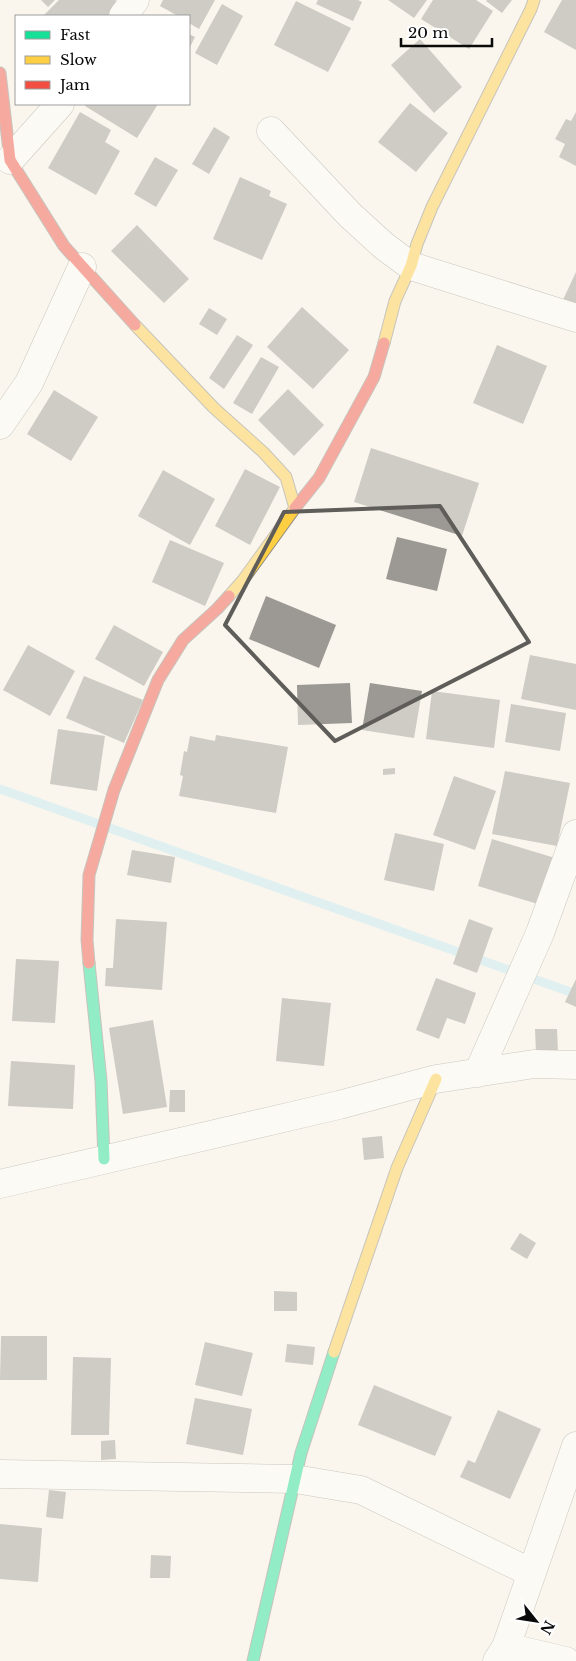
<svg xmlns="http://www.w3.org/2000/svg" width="576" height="1661" font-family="'Libre Baskerville',serif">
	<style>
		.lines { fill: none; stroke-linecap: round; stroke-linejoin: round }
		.stream { stroke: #c1e8f7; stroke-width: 9 }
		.building { fill: #9c9894 }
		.street-casing { stroke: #92908c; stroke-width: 29 }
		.fast-casing { stroke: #898783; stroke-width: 13 }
		.slow-casing { stroke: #898783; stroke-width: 13 }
		.jam-casing { stroke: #898783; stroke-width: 13 }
		.street { stroke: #fefefc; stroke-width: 28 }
		.fast { stroke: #16e098; stroke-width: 11 }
		.slow { stroke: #ffcf43; stroke-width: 11 }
		.jam { stroke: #f24e42; stroke-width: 11 }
		.marked { fill: none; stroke: #5e5d59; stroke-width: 4; stroke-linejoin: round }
	</style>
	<rect width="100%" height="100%" fill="#faf6ed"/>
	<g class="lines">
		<!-- stream -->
		<path class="stream" d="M0 789 576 994"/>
	</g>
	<!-- building -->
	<path class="building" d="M41 0H55L48 7Z
		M59 0H115L124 9 117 16H43Z
		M163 0H215L199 29 189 23V16H178L160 6Z
		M318 0H358L362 2 353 21 316 4Z
		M388 0H427L414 18Z
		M433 0H476L493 11 469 49 421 19Z
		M487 0H512L502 13 486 1Z
		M562 0H576V50L544 32Z
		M296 1 351 28 328 72 274 45Z
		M222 4 243 16 217 65 195 53Z
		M189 34 195 37 189 49Z
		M420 39 462 87 434 113 391 65Z
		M410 103 448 133 416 172 378 142Z
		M86 104H158L137 138 85 106Z
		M80 112 111 130 105 142 120 151 96 195 48 168Z
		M576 112V166L559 157 565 144 555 139 566 119 571 121Z
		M214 127 230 137 209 174 192 164Z
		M155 157 178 170 156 207 134 194Z
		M240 177 271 191 269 196 287 204 262 260 213 239Z
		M137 225 189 279 164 303 111 251Z
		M576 272V308L562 302Z
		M302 307 349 350 313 389 267 347Z
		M209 308 227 319 217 335 199 324Z
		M237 335 253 345 224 389 209 378Z
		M497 345 547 366 523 424 473 403Z
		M261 357 279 367 252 414 233 403Z
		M288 389 324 425 294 456 258 420Z
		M54 390 98 417 71 461 27 434Z
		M371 448 479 483 462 536 354 502Z
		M245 469 280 487 250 545 215 526Z
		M163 470 215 499 190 545 138 516Z
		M397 537 447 549 437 591 386 579Z
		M170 540 224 563 205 606 152 582Z
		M266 596 336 625 319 668 249 639Z
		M114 625 163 652 144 686 95 659Z
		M28 645 75 671 50 716 3 690Z
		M530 655 576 664V710L521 699Z
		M84 676 143 700 124 743 66 718Z
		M350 683 352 723 298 725 297 685Z
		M370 683 422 691 414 738 362 730Z
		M432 691 500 700 494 748 426 739Z
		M511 704 566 713 560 751 505 742Z
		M58 729 105 736 97 791 50 784Z
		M216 735 288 747 276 813 179 796 183 776 180 775 184 751 187 752 190 736 215 741Z
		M395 768V774L383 775V769Z
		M505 771 570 783 557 846 492 834Z
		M454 776 496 791 475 850 433 835Z
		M395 833 444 844 434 891 384 880Z
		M492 839 555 858 541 905 478 886Z
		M132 850 175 857 171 883 127 875Z
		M116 919 167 922 162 990 105 986 106 968H113Z
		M469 919 493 928 477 973 453 964Z
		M16 959 59 961 55 1023 12 1021Z
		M436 978 476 993 465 1024 447 1018 439 1039 416 1030Z
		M576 979V1007L565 1002Z
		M282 998 331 1003 324 1066 276 1061Z
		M153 1020 167 1107 123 1114 109 1028Z
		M535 1029H557L558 1052 536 1053Z
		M11 1061 75 1065 73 1109 8 1106Z
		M170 1090H185V1112H169Z
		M382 1136 384 1158 364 1160 362 1138Z
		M520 1233 536 1243 527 1259 510 1249Z
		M274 1291 297 1292V1311H274Z
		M1 1336H47V1380H0Z
		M205 1342 253 1353 242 1396 195 1385Z
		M287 1344 315 1347 313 1365 285 1362Z
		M73 1357 111 1358 109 1435H71Z
		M374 1385 452 1417 435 1456 358 1425Z
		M195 1398 252 1409 243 1455 186 1444Z
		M498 1410 541 1429 510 1499 460 1477 468 1460 475 1463Z
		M115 1440 116 1459 101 1460V1441Z
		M49 1490 66 1492 63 1519 46 1517Z
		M0 1524 42 1528 38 1582 0 1579Z
		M151 1555 171 1556 170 1578H150Z"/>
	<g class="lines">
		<!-- street casing -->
		<g class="street-casing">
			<path id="street" d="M123 16 135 0
				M271 131 350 215 384 246 411 266 576 318
				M10 160 60 104
				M0 425 29 383 82 267
				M478 1073 540 933 576 834
				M0 1184 339 1105 436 1079 534 1064 576 1065
				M0 1474 295 1479 361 1490 532 1573
				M506 1647 566 1661
				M497 1661 506 1647 576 1446"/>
		</g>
		<!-- fast casing -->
		<g class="fast-casing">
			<path id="fast" d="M89 963 101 1081 104 1159
				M253 1661 301 1453 334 1352"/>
		</g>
		<!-- slow casing -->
		<g class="slow-casing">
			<path id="slow" d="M135 325 214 408 263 452 286 477 295 508 243 580 229 596
				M384 343 395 301 411 266 417 244 432 207 531 9 534 0
				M334 1352 397 1168 436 1079"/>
		</g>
		<!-- jam casing -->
		<g class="jam-casing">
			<path id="jam" d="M0 73 10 160 64 246 135 325
				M295 508 319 478 374 377 384 343
				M89 963 87 940 89 875 114 790 158 680 183 640 217 609 229 596"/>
		</g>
		<!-- street -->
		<use href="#street" class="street"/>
		<!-- fast -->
		<use href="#fast" class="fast"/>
		<!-- slow -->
		<use href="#slow" class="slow"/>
		<!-- jam -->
		<use href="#jam" class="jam"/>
	</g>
	<!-- marked area -->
	<path d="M0 0H576V1661H0ZM440 506 529 642 335 741 225 625 284 512Z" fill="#faf6ed" fill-opacity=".55" fill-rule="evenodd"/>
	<path class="marked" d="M440 506 529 642 335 741 225 625 284 512Z"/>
	<!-- legend -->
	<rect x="15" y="15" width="175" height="90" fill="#ffffff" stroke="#9d9d9d"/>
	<rect x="25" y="31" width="25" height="8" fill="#16e098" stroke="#9d9d9d"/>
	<text x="60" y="40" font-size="15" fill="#0a0a0a">Fast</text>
	<rect x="25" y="56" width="25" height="8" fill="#ffcf43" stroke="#9d9d9d"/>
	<text x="60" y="65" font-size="15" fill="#0a0a0a">Slow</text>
	<rect x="25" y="81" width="25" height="8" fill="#f24e42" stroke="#9d9d9d"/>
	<text x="60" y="90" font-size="15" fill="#0a0a0a">Jam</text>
	<!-- north arrow -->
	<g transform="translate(536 1621) rotate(120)" stroke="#ffffff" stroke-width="4" paint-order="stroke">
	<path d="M0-4L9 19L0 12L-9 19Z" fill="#0a0a0a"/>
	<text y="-8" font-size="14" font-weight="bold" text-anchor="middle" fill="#0a0a0a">N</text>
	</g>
	<!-- scale -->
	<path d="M401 38v8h91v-8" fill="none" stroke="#0a0a0a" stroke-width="2.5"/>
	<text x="408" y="38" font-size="15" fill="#0a0a0a" stroke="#ffffff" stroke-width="4" paint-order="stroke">20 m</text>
</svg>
